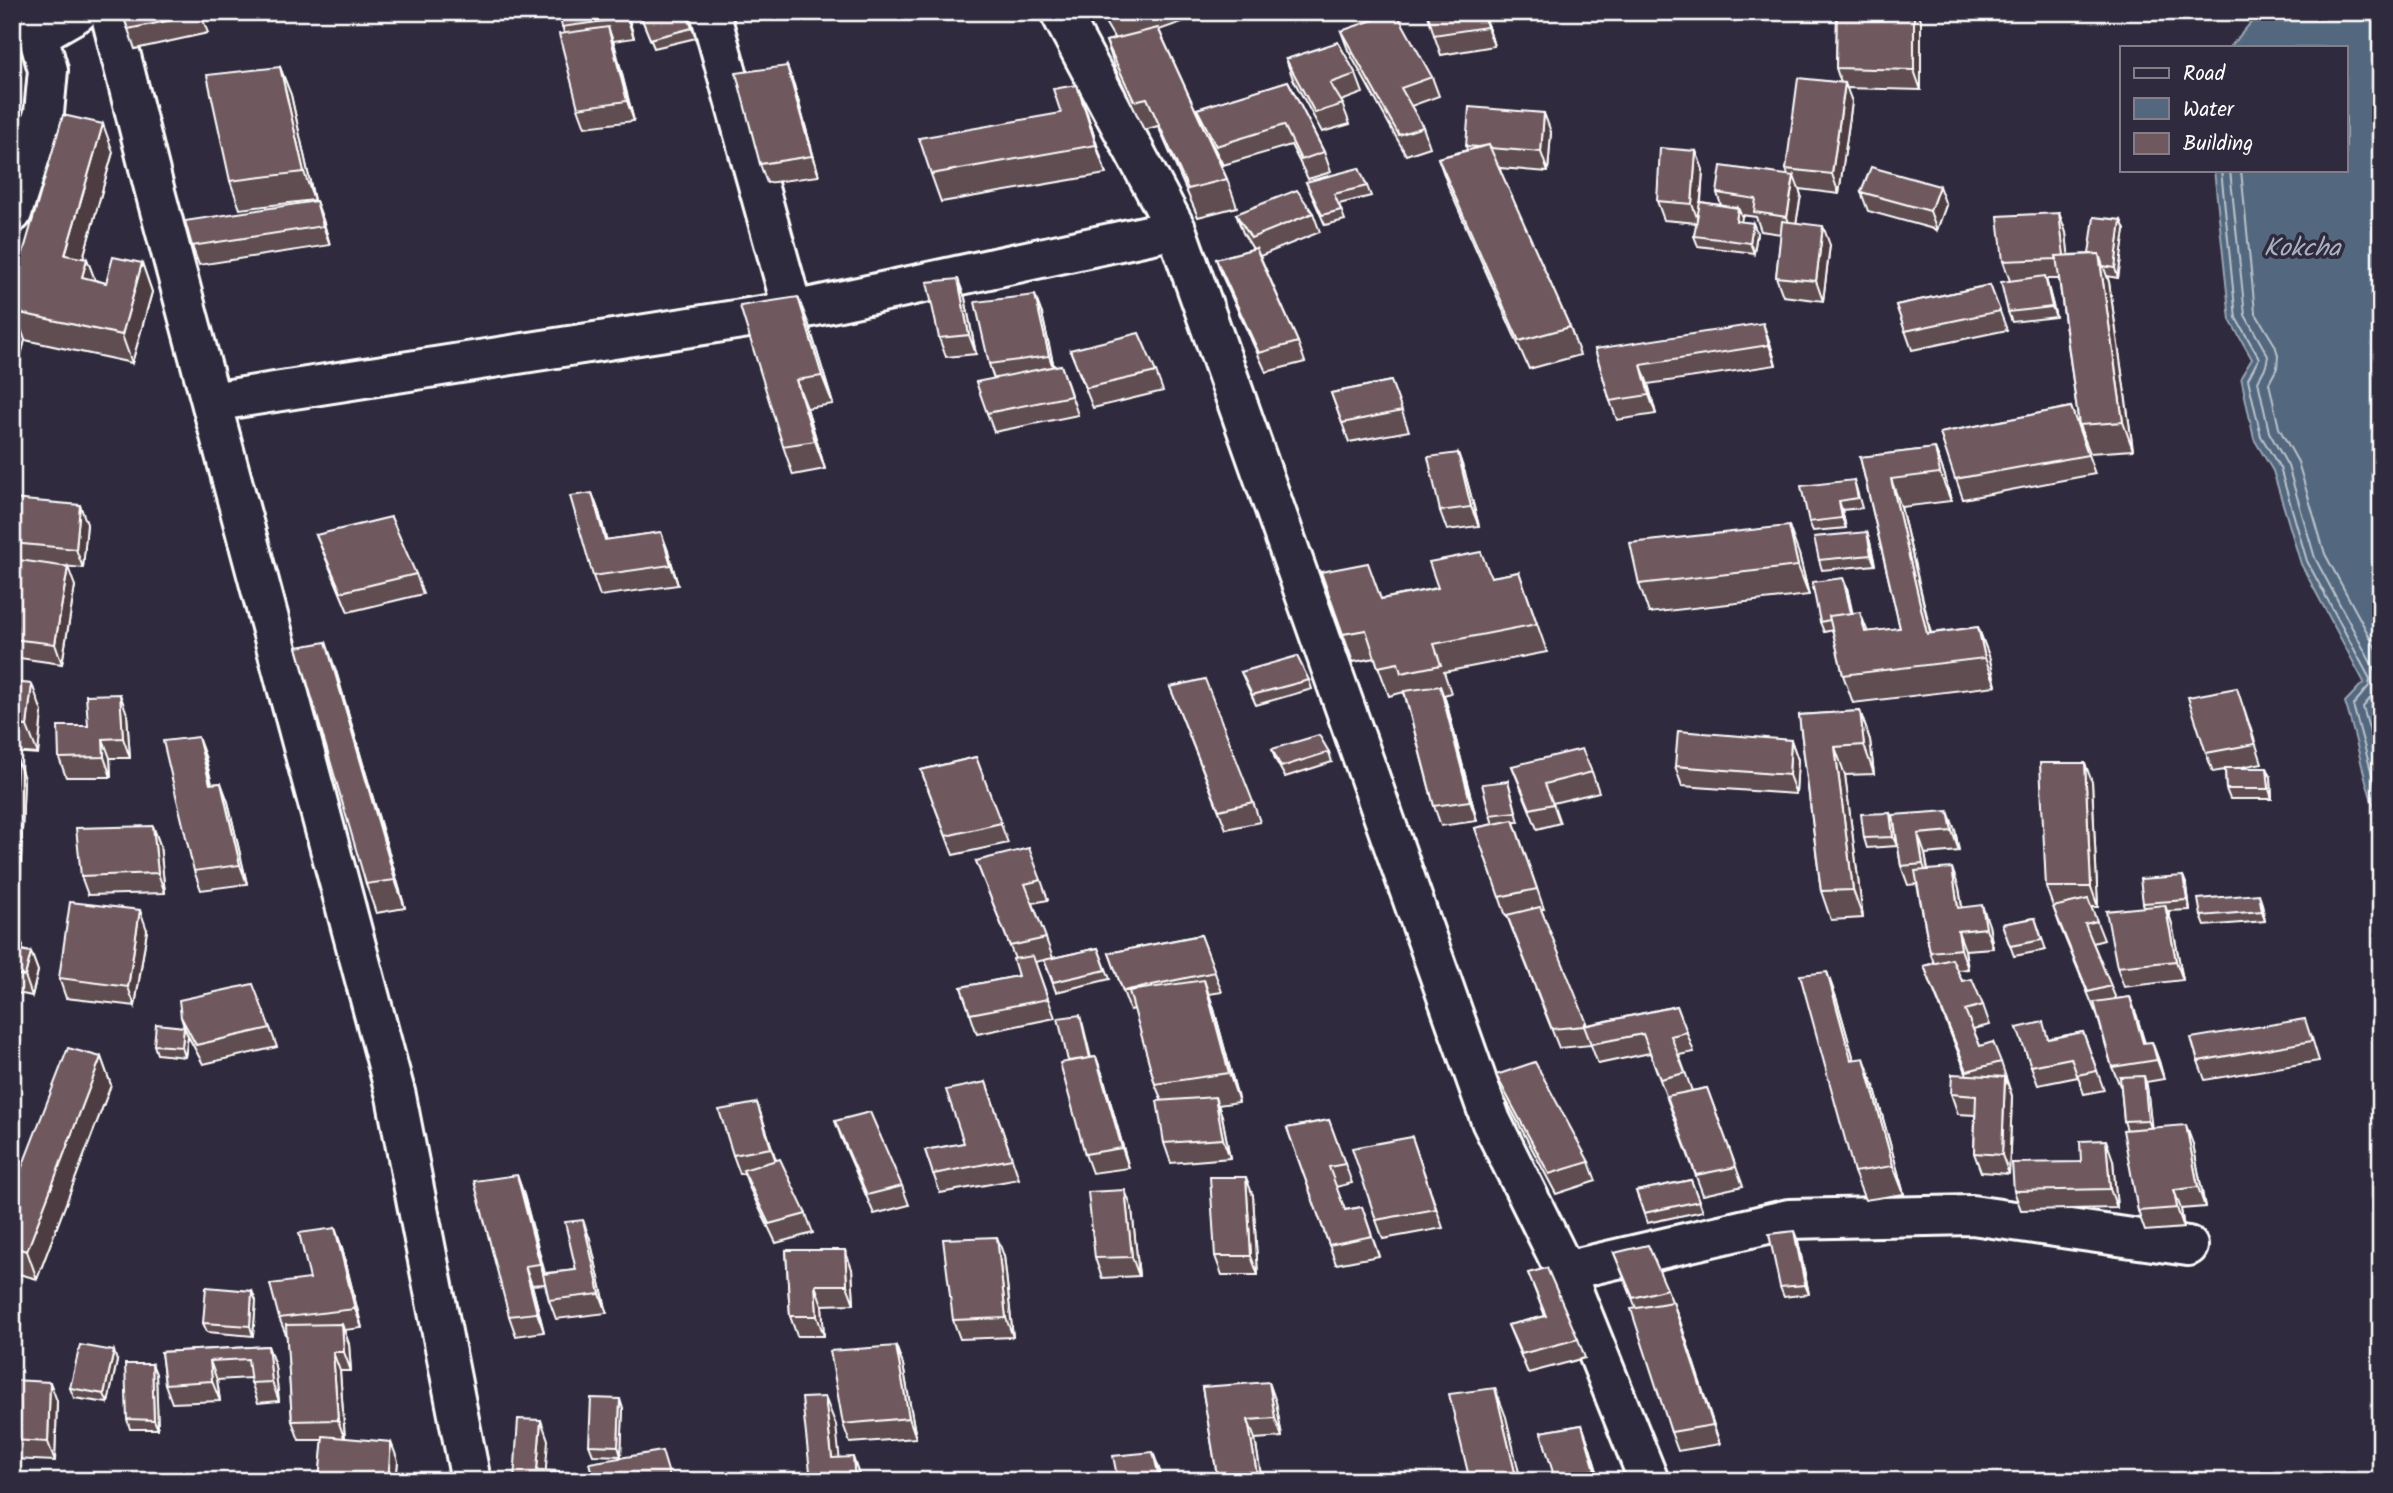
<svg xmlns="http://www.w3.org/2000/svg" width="2393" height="1493" font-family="Kalam,sans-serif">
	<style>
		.water { fill: #53677e; stroke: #98a4b2; stroke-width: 2 }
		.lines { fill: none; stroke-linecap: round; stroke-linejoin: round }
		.shore { stroke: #bac2cb; stroke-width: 2 }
		.minor-casing { stroke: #fff; stroke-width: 44 }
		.minor { stroke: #2f2a3d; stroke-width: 38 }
		.wall { fill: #5f4d51; stroke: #fff; stroke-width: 2 }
		.shaded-wall { fill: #4e3e42; stroke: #fff; stroke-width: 2 }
		.building { fill: #6f595e; stroke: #fff; stroke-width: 2 }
		.labels { text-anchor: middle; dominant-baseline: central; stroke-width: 7; stroke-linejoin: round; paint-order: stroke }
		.water-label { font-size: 26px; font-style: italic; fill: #a9b3be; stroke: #2f2a3d }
	</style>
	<rect width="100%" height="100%" fill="#2f2a3d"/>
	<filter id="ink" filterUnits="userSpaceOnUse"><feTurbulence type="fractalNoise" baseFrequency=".0143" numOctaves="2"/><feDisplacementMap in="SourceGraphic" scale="14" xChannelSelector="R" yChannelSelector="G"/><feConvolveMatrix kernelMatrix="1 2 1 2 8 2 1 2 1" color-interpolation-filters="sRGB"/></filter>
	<g filter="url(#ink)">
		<!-- water -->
		<path class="water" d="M2260 12H2381V824C2364 786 2358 742 2345 702L2364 682 2301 564 2273 471 2254 439 2241 377 2252 359 2230 320 2214 170H2346V47H2230Z"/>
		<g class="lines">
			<!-- shore -->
			<path class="shore" d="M2221 170 2236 318 2259 358 2248 379 2261 436 2280 468 2307 561 2370 679 2369 686 2353 705 2381 807
				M2230 170 2245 315 2268 356 2266 366 2258 381 2269 432 2288 466 2315 558 2378 676V689L2363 707 2381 772
				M2241 170 2255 312 2275 345 2278 355 2277 368 2269 383 2279 428 2298 462 2325 554 2381 658"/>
			<!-- minor casing -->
			<g class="minor-casing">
				<path id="minor" d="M110 12 153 184 396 1096 471 1481
					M710 12 793 311
					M1060 12 1176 229 1491 1121 1565 1271 1649 1481
					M38 35 78 12
					M12 213 44 113 48 70 38 35 43 12
					M211 402 793 311 1176 229
					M1565 1271 1789 1219 1972 1215 2188 1246"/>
			</g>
			<!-- minor -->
			<use href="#minor" class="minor"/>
		</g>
		<!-- wall -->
		<path class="wall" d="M122 12H200L208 33 135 49Z
			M559 12 629 19 634 38 613 41 634 121 585 127 578 108 564 33Z
			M639 12 692 28 696 38 654 48Z
			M1099 12H1194L1196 17 1159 30 1227 179 1237 207 1198 217 1158 126 1144 130 1116 70 1106 41 1115 39Z
			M1484 12 1494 46 1441 55 1434 35Z
			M1827 12H1918L1921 20V90L1846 88 1852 102 1839 194 1799 189 1801 195 1796 223 1830 245 1823 301 1783 296 1776 277 1781 234 1761 231 1756 217 1741 215V222L1753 223 1757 233 1754 253 1698 246 1694 236 1697 223 1664 220 1657 201 1696 151 1703 170 1701 202 1721 205 1717 193 1788 175 1786 169 1841 83 1836 68 1837 13Z
			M1341 31 1432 77 1439 96 1411 106 1423 127 1430 147 1406 155 1348 50Z
			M1286 59 1356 74 1363 93 1341 101 1350 124 1322 132 1293 79Z
			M787 66 794 85 819 176 767 183 760 164Z
			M280 67 291 95 314 200 240 209 230 181Z
			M1288 81 1324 152 1331 172 1308 179 1291 145 1223 165 1204 128 1197 109Z
			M1087 113 1106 174 941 202 931 174Z
			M1551 132 1548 172 1499 168 1570 327 1580 355 1529 369 1448 186 1438 158 1467 150 1466 146Z
			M113 152 83 258 87 259 95 280 106 283 142 263 152 292 132 363 25 340 15 377 12 376V291Z
			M1306 182 1367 186 1371 196 1339 204 1345 220 1325 225Z
			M1861 192 1946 205 1937 230 1868 211Z
			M316 201 323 220 330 245 199 265 192 246Z
			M1313 213 1320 232 1260 256 1298 342 1305 362 1266 372 1223 278 1216 259 1253 249 1243 233 1236 214Z
			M2059 213 2066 233 2068 255 2089 254 2121 220 2125 230 2118 278 2107 276 2109 282 2133 450 2090 453 2079 425 2059 279H2046L2056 317 2012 322 2008 312 2010 281 2003 261Z
			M1990 285 2007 330 1912 350 1896 305Z
			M965 298 976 354 946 357 939 338Z
			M1042 314 1054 367 1061 365 1078 415 994 432 987 413 994 379 989 364Z
			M809 325 833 404 807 408 825 469 793 475 783 446Z
			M1770 343 1776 365 1648 384 1656 414 1617 420 1610 401 1595 349Z
			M1070 350 1156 372 1163 391 1093 408Z
			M1391 381 1409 431 1349 442 1331 393Z
			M2071 407 2095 474 1963 499 1940 433Z
			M1935 448 1945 476 1951 501 1901 507 1931 633 1978 627 1989 656 1996 686 1853 703 1843 675 1833 630 1824 632 1820 622 1847 588 1852 613 1868 632 1900 628 1860 457Z
			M1458 453 1465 473 1479 526 1447 530 1440 511Z
			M1854 480 1862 508 1842 510 1846 528 1813 531 1809 522Z
			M592 493 599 512 606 540 661 532 668 551 678 585 600 596 593 576Z
			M12 499 87 524 83 568 62 566 75 586 62 664 12 657Z
			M1867 532 1870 542 1875 565 1822 570 1819 560Z
			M316 535 416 574 423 594 348 612Z
			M1799 554 1809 595 1649 613 1639 584Z
			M1321 572 1381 599 1519 572 1547 652 1444 672 1451 693 1444 695 1447 705 1477 821 1441 826 1434 806 1404 692 1389 696 1375 658 1353 662Z
			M336 671 405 908 376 913 366 884Z
			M1241 672 1309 680 1312 689 1256 705Z
			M12 682 42 712 38 754 12 752Z
			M1170 687 1253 802 1260 822 1226 829Z
			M2244 708 2262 763 2237 768H2267L2271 777 2272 799H2230L2226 789 2225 770 2213 772 2206 753Z
			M1860 711 1870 740 1874 774 1845 775 1863 918 1831 920 1821 891 1799 715Z
			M127 714 130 758H110L111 777H66L59 758 88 726Z
			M1791 740 1798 760 1796 794 1682 786 1675 766Z
			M1272 749 1329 752 1332 762 1285 777 1275 759Z
			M205 756 212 784 221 783 228 802 247 884 201 890 194 871Z
			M976 757 1008 843 953 855 921 770Z
			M12 759H17L24 779 20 886 12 885Z
			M1512 766 1592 772 1599 792 1553 803 1560 823 1537 829Z
			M1508 781 1519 822H1514L1544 909H1541L1587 1025 1677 1006 1694 1052 1679 1055 1692 1091 1707 1088 1743 1186 1703 1195 1650 1053 1598 1064 1591 1045 1559 1048 1507 916H1506L1475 828 1493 824 1490 815Z
			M2092 782 2098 907H2091L2104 940 2093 943 2116 999 2130 997 2145 1043 2152 1042 2159 1061 2164 1079 2146 1082 2147 1086 2151 1128 2193 1144 2205 1207 2181 1209 2184 1228 2145 1231 2138 1211 2127 1130 2124 1121 2121 1086H2120L2112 1067 2096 1011H2095L2060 926 2046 887Z
			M1890 813 1894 823 1897 846 1867 848 1864 838Z
			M1893 815 1955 830 1959 851 1925 854 1928 870 1959 888 1962 907 1989 925 1993 948 1965 950 1968 969 1957 970 1962 981 1983 1005 1990 1025 1973 1029 1980 1046 2001 1062 2012 1096 2009 1174 1981 1172 1974 1153 1975 1115 1958 1114 1951 1094 1967 1075 1924 966 1934 963 1930 952 1917 884 1908 885 1901 866Z
			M153 826 160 845 165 893 88 895 81 876Z
			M976 861 1041 880 1048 900 1033 903 1053 958 1035 962 1055 1018 977 1034 961 987 1018 976 1015 959Z
			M2183 876 2187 886 2190 910 2168 911 2172 924 2183 980 2124 987 2117 967 2144 907 2143 903Z
			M2262 904 2265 921 2205 926 2201 916Z
			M2035 918 2046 950 2014 956 2002 924Z
			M12 926 23 946 22 950 31 952 38 971 32 996 12 992Z
			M147 930 135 1006 66 998 59 978Z
			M1201 935 1222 992 1209 994 1214 1009 1239 1102 1218 1105 1222 1116 1230 1158 1171 1163 1164 1143 1162 1101 1155 1084 1135 1009 1130 1010 1109 953Z
			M1098 948 1110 979 1056 992 1044 960Z
			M1827 972 1837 1000 1854 1060 1874 1086 1904 1194 1865 1200 1854 1172Z
			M181 1017 270 1028 277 1047 203 1064 188 1036 185 1057 157 1054 154 1045 184 1027Z
			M1083 1025 1091 1058 1096 1057 1103 1076 1129 1168 1092 1173 1085 1154 1068 1061Z
			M2017 1028 2049 1039 2083 1032 2104 1090 2084 1094 2078 1077 2038 1085Z
			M2312 1038 2319 1061 2205 1080 2198 1061Z
			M101 1057 111 1085 37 1279 12 1272V1193Z
			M1496 1075 1589 1162 1596 1181 1556 1194 1503 1094Z
			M986 1082 1019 1179 940 1193 925 1150 964 1143Z
			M757 1103 776 1160 806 1214 813 1233 776 1243 750 1189 744 1173 740 1174 733 1155Z
			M1329 1120 1352 1183 1336 1187 1345 1210 1362 1207 1379 1256 1336 1264 1287 1128Z
			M835 1121 902 1186 909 1205 874 1214 842 1140Z
			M1412 1137 1443 1228 1383 1239 1376 1220Z
			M2113 1160 2117 1208 2021 1210 2014 1191 2081 1162Z
			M517 1175 524 1195 545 1273 576 1270 590 1239 607 1313 556 1319 549 1300 545 1284 532 1285 544 1332 516 1336 509 1316Z
			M1691 1180 1703 1211 1647 1223 1636 1191Z
			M1253 1196 1258 1275H1222L1215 1256Z
			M1132 1209 1139 1276 1102 1278 1095 1258Z
			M335 1228 342 1248 362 1328 344 1330 349 1344 351 1371H340L345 1438 398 1461 396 1481H319L323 1440H299L292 1421 287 1337 279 1318 310 1279Z
			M1798 1241 1809 1294 1784 1297 1780 1287Z
			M786 1250 852 1269 854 1304 822 1305 824 1336H797L790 1316Z
			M1614 1253 1667 1289 1680 1321 1720 1444 1678 1451 1671 1432 1636 1308Z
			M1004 1256 1013 1337 960 1339 953 1320Z
			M1528 1273 1578 1339 1585 1358 1528 1373 1508 1325 1545 1316Z
			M252 1291 256 1301 253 1336 207 1332 203 1323Z
			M268 1346 275 1366 279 1401 258 1403 250 1378 217 1380 220 1401 172 1403 165 1384 161 1352Z
			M896 1346 903 1365 916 1438 850 1443 843 1424Z
			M117 1361 108 1403 74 1398 70 1388Z
			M152 1364 156 1374 158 1429H130L127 1419Z
			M12 1380 57 1401 55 1461 12 1459Z
			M1202 1387 1276 1402 1282 1437 1255 1439 1262 1481H1218Z
			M623 1409 621 1456 593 1455 589 1445Z
			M1582 1425 1589 1445 1600 1481H1556L1541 1432Z"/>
		<!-- shaded-wall -->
		<path class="shaded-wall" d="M625 12H627L629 19 634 38Z
			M1483 12H1484L1494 46 1487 27Z
			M1914 12H1918L1921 20V90L1914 70Z
			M608 27 615 46 634 121 627 101Z
			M787 66 794 85 819 176 812 156Z
			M280 67 291 95 314 200 304 172Z
			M1845 83 1852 102 1839 194 1832 174Z
			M1077 85 1087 113 1106 174 1096 145Z
			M1544 113 1551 132 1548 172 1541 152Z
			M103 124 113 152 76 283 65 255Z
			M1696 151 1703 170 1699 223 1692 204Z
			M1794 176 1801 195 1794 236 1787 217Z
			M1939 186 1946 205 1937 230 1930 211Z
			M316 201 323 220 330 245 323 226Z
			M1738 208 1742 217 1740 231 1736 221Z
			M2059 213 2066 233 2071 278 2064 259Z
			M2121 220 2125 230 2118 278 2115 268Z
			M1753 223 1757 233 1754 253 1750 243Z
			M1823 226 1830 245 1823 301 1816 281Z
			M2099 254 2109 282 2133 450 2123 422Z
			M87 259 98 288 82 277Z
			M142 263 152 292 132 363 122 335Z
			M2045 276 2048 286 2056 317 2052 307Z
			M958 279 965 298 976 354 969 335Z
			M1035 295 1042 314 1056 376 1049 356Z
			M798 297 809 325 833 404 822 376Z
			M15 312 25 340 15 377 12 370V321Z
			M1763 323 1770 343 1776 365 1769 345Z
			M1641 365 1648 384 1656 414 1649 395Z
			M796 380 807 408 825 469 815 441Z
			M12 383 18 400 12 419Z
			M1935 448 1945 476 1951 501 1940 473Z
			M1458 453 1465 473 1479 526 1471 507Z
			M1891 479 1901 507 1937 662 1927 634Z
			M592 493 599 512 612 559 605 540Z
			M1839 501 1842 510 1846 528 1842 518Z
			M80 505 87 524 83 568 76 549Z
			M1789 526 1799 554 1809 595 1798 566Z
			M661 532 668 551 678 585 671 565Z
			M1867 532 1870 542 1875 565 1871 555Z
			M68 567 75 586 62 664 55 644Z
			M1843 578 1847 588 1856 628 1852 618Z
			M1860 612 1871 640 1865 632Z
			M1978 627 1989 656 1996 686 1985 658Z
			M326 642 336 671 405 908 395 880Z
			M32 684 42 712 38 754 27 726Z
			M1440 686 1447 705 1477 821 1470 801Z
			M120 694 127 714 130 758 123 738Z
			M1860 711 1870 740 1874 774 1864 745Z
			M198 737 205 756 217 804 210 784Z
			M103 739 110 758 111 777 104 757Z
			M1791 740 1798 760 1796 794 1789 775Z
			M1835 747 1845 775 1863 918 1853 890Z
			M17 759 24 779 20 886 13 866Z
			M2085 763 2092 782 2098 907 2091 887Z
			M2267 768 2271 777 2272 799 2269 789Z
			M221 783 228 802 247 884 240 865Z
			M1948 811 1955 830 1959 851 1952 831Z
			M1890 813 1894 823 1897 846 1893 837Z
			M153 826 160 845 165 893 158 873Z
			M1918 834 1925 854 1930 883 1923 864Z
			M1952 868 1959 888 1965 927 1958 908Z
			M2183 876 2187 886 2190 910 2187 900Z
			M2259 894 2262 904 2265 921 2262 911Z
			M1982 905 1989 925 1993 948 1986 928Z
			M2165 905 2172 924 2183 980 2176 961Z
			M140 910 147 930 135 1006 128 987Z
			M16 927 23 946 17 968 12 955V939Z
			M1958 931 1965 950 1968 969 1961 949Z
			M31 952 38 971 32 996 25 976Z
			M1827 972 1837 1000 1862 1088 1851 1060Z
			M1204 980 1214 1009 1239 1102 1229 1073Z
			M2130 997 2137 1016 2150 1062 2143 1043Z
			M184 1027 188 1036 185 1057 182 1047Z
			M2152 1042 2159 1061 2164 1079 2157 1060Z
			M101 1057 111 1085 37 1279 27 1251Z
			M1096 1057 1103 1076 1129 1168 1122 1148Z
			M1864 1058 1874 1086 1904 1194 1893 1166Z
			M2144 1076 2147 1086 2152 1130 2148 1120Z
			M2005 1077 2012 1096 2009 1174 2002 1155Z
			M1215 1097 1222 1116 1230 1158 1223 1139Z
			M757 1103 764 1123 778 1167 771 1148Z
			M2186 1125 2193 1144 2205 1207 2198 1187Z
			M2106 1140 2113 1160 2117 1208 2110 1189Z
			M517 1175 524 1195 547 1284 540 1264Z
			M1246 1177 1253 1196 1258 1275 1251 1256Z
			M1125 1190 1132 1209 1139 1276 1132 1257Z
			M2174 1190 2181 1209 2184 1228 2177 1208Z
			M583 1220 590 1239 607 1313 600 1294Z
			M335 1228 342 1248 362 1328 355 1309Z
			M1794 1231 1798 1241 1809 1294 1805 1285Z
			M997 1237 1004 1256 1013 1337 1006 1318Z
			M845 1250 852 1269 854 1304 847 1285Z
			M525 1266 532 1285 544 1332 537 1313Z
			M815 1285 822 1305 824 1336 817 1316Z
			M252 1291 256 1301 253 1336 250 1326Z
			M1673 1302 1680 1321 1720 1444 1713 1425Z
			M342 1324 349 1344 351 1371 344 1352Z
			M268 1346 275 1366 279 1401 272 1382Z
			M896 1346 903 1365 916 1438 909 1418Z
			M114 1351 117 1361 108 1403 104 1394Z
			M333 1352 340 1371 345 1440 338 1420Z
			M210 1361 217 1380 220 1401 212 1381Z
			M152 1364 156 1374 158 1429 154 1420Z
			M50 1382 57 1401 55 1461 48 1442Z
			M1269 1382 1276 1402 1282 1437 1275 1418Z
			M1495 1388 1506 1417 1521 1481H1517Z
			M825 1397 836 1425 842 1481 832 1458Z
			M620 1399 623 1409 621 1456 618 1446Z
			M541 1420 548 1440 545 1481 537 1470Z
			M1248 1420 1255 1439 1262 1481H1258Z
			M1582 1425 1589 1445 1600 1481 1595 1470Z
			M391 1442 398 1461 396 1481H388Z
			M1153 1452 1160 1471 1162 1481H1160Z
			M853 1457 861 1481H855Z"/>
		<!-- building -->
		<path class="building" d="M122 12H200L201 14 128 29Z
			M559 12H625L627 18 562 27Z
			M639 12H686L692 28 650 39Z
			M1106 12H1122L1109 17Z
			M1396 12 1432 77 1401 88 1423 127 1399 135 1341 31Z
			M1427 12H1483L1487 27 1434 35Z
			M1837 12H1914V70L1836 68Z
			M608 27 627 101 578 108 559 34Z
			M1158 28 1227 179 1188 189 1147 98 1134 101 1106 41Z
			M1338 42 1356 74 1330 83 1343 104 1315 113 1286 59Z
			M787 66 812 156 760 164 736 73Z
			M280 67 304 172 230 181 207 75Z
			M1798 78 1845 83 1832 174 1786 169Z
			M1288 81 1324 152 1301 160 1284 125 1216 146 1197 109Z
			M1077 85 1096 145 931 174 919 138 1061 113 1053 89Z
			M1469 107 1544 113 1541 152 1490 148 1489 145 1479 147 1466 146Z
			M63 115 103 124 65 255 87 259 82 277 106 283 113 257 142 263 122 335 15 312 12 321V291Z
			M1489 145 1570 327 1519 341 1438 158Z
			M1660 148 1696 151 1692 204 1657 201Z
			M1721 166 1794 176 1787 217 1754 212 1756 199 1717 193Z
			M1871 167 1939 186 1930 211 1861 192Z
			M1359 168 1367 186 1334 194 1341 210 1322 215 1306 182Z
			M1297 190 1313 213 1251 238 1236 214Z
			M316 201 323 226 192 246 185 221Z
			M1700 202 1738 208 1736 221 1753 223 1750 243 1694 236Z
			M2059 213 2064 256H2056L2057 259 2003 261 1998 216Z
			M2094 217 2121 220 2115 268 2103 266 2099 254H2089Z
			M1782 221 1823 226 1816 281 1776 277Z
			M1256 248 1298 342 1259 353 1216 259Z
			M2099 254 2123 422 2079 425 2056 256Z
			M2045 276 2052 307 2008 312 2001 282Z
			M958 279 969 335 939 338 927 282Z
			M1990 285 2000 311 1905 331 1896 305Z
			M1035 295 1049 356 989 364 975 302Z
			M798 297 822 376 796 380 815 441 783 446 740 306Z
			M1763 323 1769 345 1641 365 1649 395 1610 401 1595 349Z
			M1139 333 1156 372 1086 388 1070 350Z
			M1061 365 1071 396 987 413 976 382Z
			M1391 381 1402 411 1342 423 1331 393Z
			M2071 407 2088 455 1955 479 1940 433Z
			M1935 448 1940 473 1891 479 1927 634 1978 627 1985 658 1843 675 1829 616 1860 612 1865 632 1900 628 1860 457Z
			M1458 453 1471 507 1440 511 1428 457Z
			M1854 480 1858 498 1839 501 1842 518 1809 522 1801 486Z
			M592 493 605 540 661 532 671 565 593 576 570 496Z
			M12 499 80 505 76 549 12 543Z
			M391 517 416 574 341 592 316 535Z
			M1789 526 1798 566 1639 584 1630 543Z
			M1867 532 1871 555 1819 560 1814 537Z
			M1481 552 1491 577 1519 572 1537 624 1434 644 1441 665 1401 673 1398 663 1378 667 1366 630 1343 634 1321 572 1368 563 1381 599 1438 588 1429 562Z
			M12 559 68 567 55 644 12 639Z
			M1843 578 1851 613 1829 616 1830 620 1820 622 1812 582Z
			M326 642 395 880 366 884 297 647Z
			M1297 656 1309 680 1252 695 1241 672Z
			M1205 679 1253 802 1219 810 1170 687Z
			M12 682 32 684 27 726 12 724Z
			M1440 686 1470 801 1434 806 1404 691Z
			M2237 688 2255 744 2206 753 2188 697Z
			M120 694 123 738 103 739 104 757 59 758 58 726H88L86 695Z
			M1860 711 1864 745 1835 747 1853 890 1821 891 1799 715Z
			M1678 731 1791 740 1789 775 1675 766Z
			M1319 735 1329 752 1281 767 1272 749Z
			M198 737 210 784 221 783 240 865 194 871 163 741Z
			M1582 749 1592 772 1545 784 1553 804 1530 809 1512 766Z
			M976 757 1001 823 946 836 921 770Z
			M12 759H17L13 866H12Z
			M2040 763H2085L2091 887H2046Z
			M2225 768H2267L2269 789H2226Z
			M1508 781 1516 812 1490 815 1482 784Z
			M1948 811 1952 831 1918 834 1923 864 1901 866 1893 815Z
			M1890 813 1893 837 1864 838 1861 814Z
			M1513 820 1537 889 1499 897 1475 828Z
			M153 826 158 873 81 876 76 828Z
			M1029 848 1041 880 1025 884 1046 938 1010 946 976 861Z
			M1952 868 1958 908 1982 905 1986 928 1958 931 1961 949 1930 952 1915 871Z
			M2183 876 2187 900 2143 903 2140 879Z
			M2259 894 2262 911 2201 916 2198 899Z
			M2088 899 2097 921 2085 924 2111 986 2088 992 2053 907Z
			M70 902 140 910 128 987 59 978Z
			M2165 905 2176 961 2117 967 2106 911Z
			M1540 907 1586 1021 1584 1026 1552 1029 1507 915Z
			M2035 918 2042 940 2010 946 2002 924Z
			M12 926 16 927 12 939Z
			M1201 935 1215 972 1123 991 1109 953Z
			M1098 948 1106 970 1053 982 1044 960Z
			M12 949 31 952 25 976 12 974Z
			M1033 956 1048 999 970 1014 961 987 1018 976 1013 959Z
			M1952 959 1962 981 1972 979 1983 1005 1965 1010 1980 1046 1993 1042 2001 1062 1967 1071 1924 966Z
			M1827 972 1851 1060 1864 1058 1893 1166 1854 1172 1800 975Z
			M1204 980 1229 1073 1155 1084 1129 991Z
			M253 984 270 1028 196 1045 181 1017 179 1000Z
			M2130 997 2143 1043 2152 1042 2157 1060 2112 1067 2094 1002Z
			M1677 1006 1687 1032 1671 1036 1685 1073 1660 1079 1643 1034 1591 1044 1584 1026Z
			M1080 1015 1090 1058 1068 1061 1058 1018Z
			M2305 1019 2312 1041 2198 1061 2191 1038Z
			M2043 1022 2048 1039 2083 1032 2097 1071 2077 1075 2071 1058 2031 1066 2017 1028Z
			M156 1024 184 1027 182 1047 154 1045Z
			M68 1048 101 1057 27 1251 12 1247V1193Z
			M1096 1057 1122 1148 1085 1154 1060 1063Z
			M1535 1062 1589 1162 1549 1174 1496 1075Z
			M1952 1074 2005 1077 2002 1155 1974 1153 1976 1096 1951 1094Z
			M2144 1076 2148 1120 2124 1121 2120 1077Z
			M986 1082 1012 1159 933 1174 925 1150 964 1143 946 1090Z
			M1707 1088 1736 1167 1696 1175 1667 1096Z
			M1215 1097 1223 1139 1164 1143 1157 1101Z
			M757 1103 771 1148 733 1155 719 1110Z
			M870 1112 902 1186 867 1195 835 1121Z
			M1329 1120 1345 1164 1329 1167 1345 1210 1362 1207 1372 1236 1329 1245 1287 1128Z
			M2186 1125 2198 1187 2174 1190 2177 1208 2138 1211 2123 1130Z
			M1412 1137 1436 1209 1376 1220 1352 1148Z
			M2106 1140 2110 1189 2014 1191 2012 1163 2081 1162 2080 1141Z
			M780 1159 806 1214 769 1224 743 1170Z
			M517 1175 540 1264 525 1266 537 1313 509 1316 474 1181Z
			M1210 1177H1246L1251 1256H1215Z
			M1691 1180 1699 1201 1644 1213 1636 1191Z
			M1125 1190 1132 1257 1095 1258 1088 1192Z
			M583 1220 600 1294 549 1300 543 1274 576 1270 565 1222Z
			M335 1228 355 1309 279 1318 270 1284 310 1279 299 1233Z
			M1794 1231 1805 1285 1780 1287 1769 1234Z
			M997 1237 1006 1318 953 1320 943 1239Z
			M1648 1245 1667 1289 1633 1298 1614 1253Z
			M786 1250H845L847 1285H815L817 1316H790Z
			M1547 1268 1578 1339 1521 1354 1508 1325 1546 1316 1528 1273Z
			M206 1287 252 1291 250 1326 203 1323Z
			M1673 1302 1713 1425 1671 1432 1631 1309Z
			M342 1324 344 1352H333L338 1420 292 1421 286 1325Z
			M80 1345 114 1351 104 1394 70 1388Z
			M268 1346 272 1382 251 1383 248 1359 210 1361 212 1381 165 1384 161 1352Z
			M896 1346 909 1418 843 1424 830 1351Z
			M125 1364H152L154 1420 127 1419Z
			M12 1380 50 1382 48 1442 12 1440Z
			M1269 1382 1275 1418 1248 1420 1258 1481H1218L1202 1387Z
			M1495 1388 1517 1481H1470L1449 1394Z
			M825 1397 832 1458 853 1457 855 1481H811L802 1398Z
			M591 1398 620 1399 618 1446 589 1445Z
			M518 1419 541 1420 537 1470 559 1471V1481H514Z
			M1582 1425 1595 1470 1554 1476 1541 1432Z
			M323 1436 391 1442 388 1481H319Z
			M662 1451 671 1481H594L589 1463Z
			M1153 1452 1160 1481H1118L1113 1456Z
			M1367 1474 1368 1481H1324L1323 1479Z
			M1722 1478 1745 1481H1722Z"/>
	</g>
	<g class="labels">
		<!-- water labels -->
		<g class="water-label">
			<text x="2302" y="249">Kokcha</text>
		</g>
	</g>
	<!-- margin -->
	<rect width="2393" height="1493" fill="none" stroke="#2f2a3d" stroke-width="42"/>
	<rect x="21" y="21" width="2351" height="1451" fill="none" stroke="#fff" stroke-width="2.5" filter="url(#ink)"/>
	<!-- legend -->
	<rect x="2120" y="46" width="228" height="126" fill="#2f2a3d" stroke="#827f8b" stroke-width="2"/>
	<rect x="2134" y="68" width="35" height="10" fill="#2f2a3d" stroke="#827f8b" stroke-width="2"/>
	<text x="2183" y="80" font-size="21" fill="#ffffff">Road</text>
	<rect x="2134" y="98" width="35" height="21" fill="#53677e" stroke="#827f8b" stroke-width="2"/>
	<text x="2183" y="116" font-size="21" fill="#ffffff">Water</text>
	<rect x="2134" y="133" width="35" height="21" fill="#6f595e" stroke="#827f8b" stroke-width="2"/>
	<text x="2183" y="150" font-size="21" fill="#ffffff">Building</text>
</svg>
